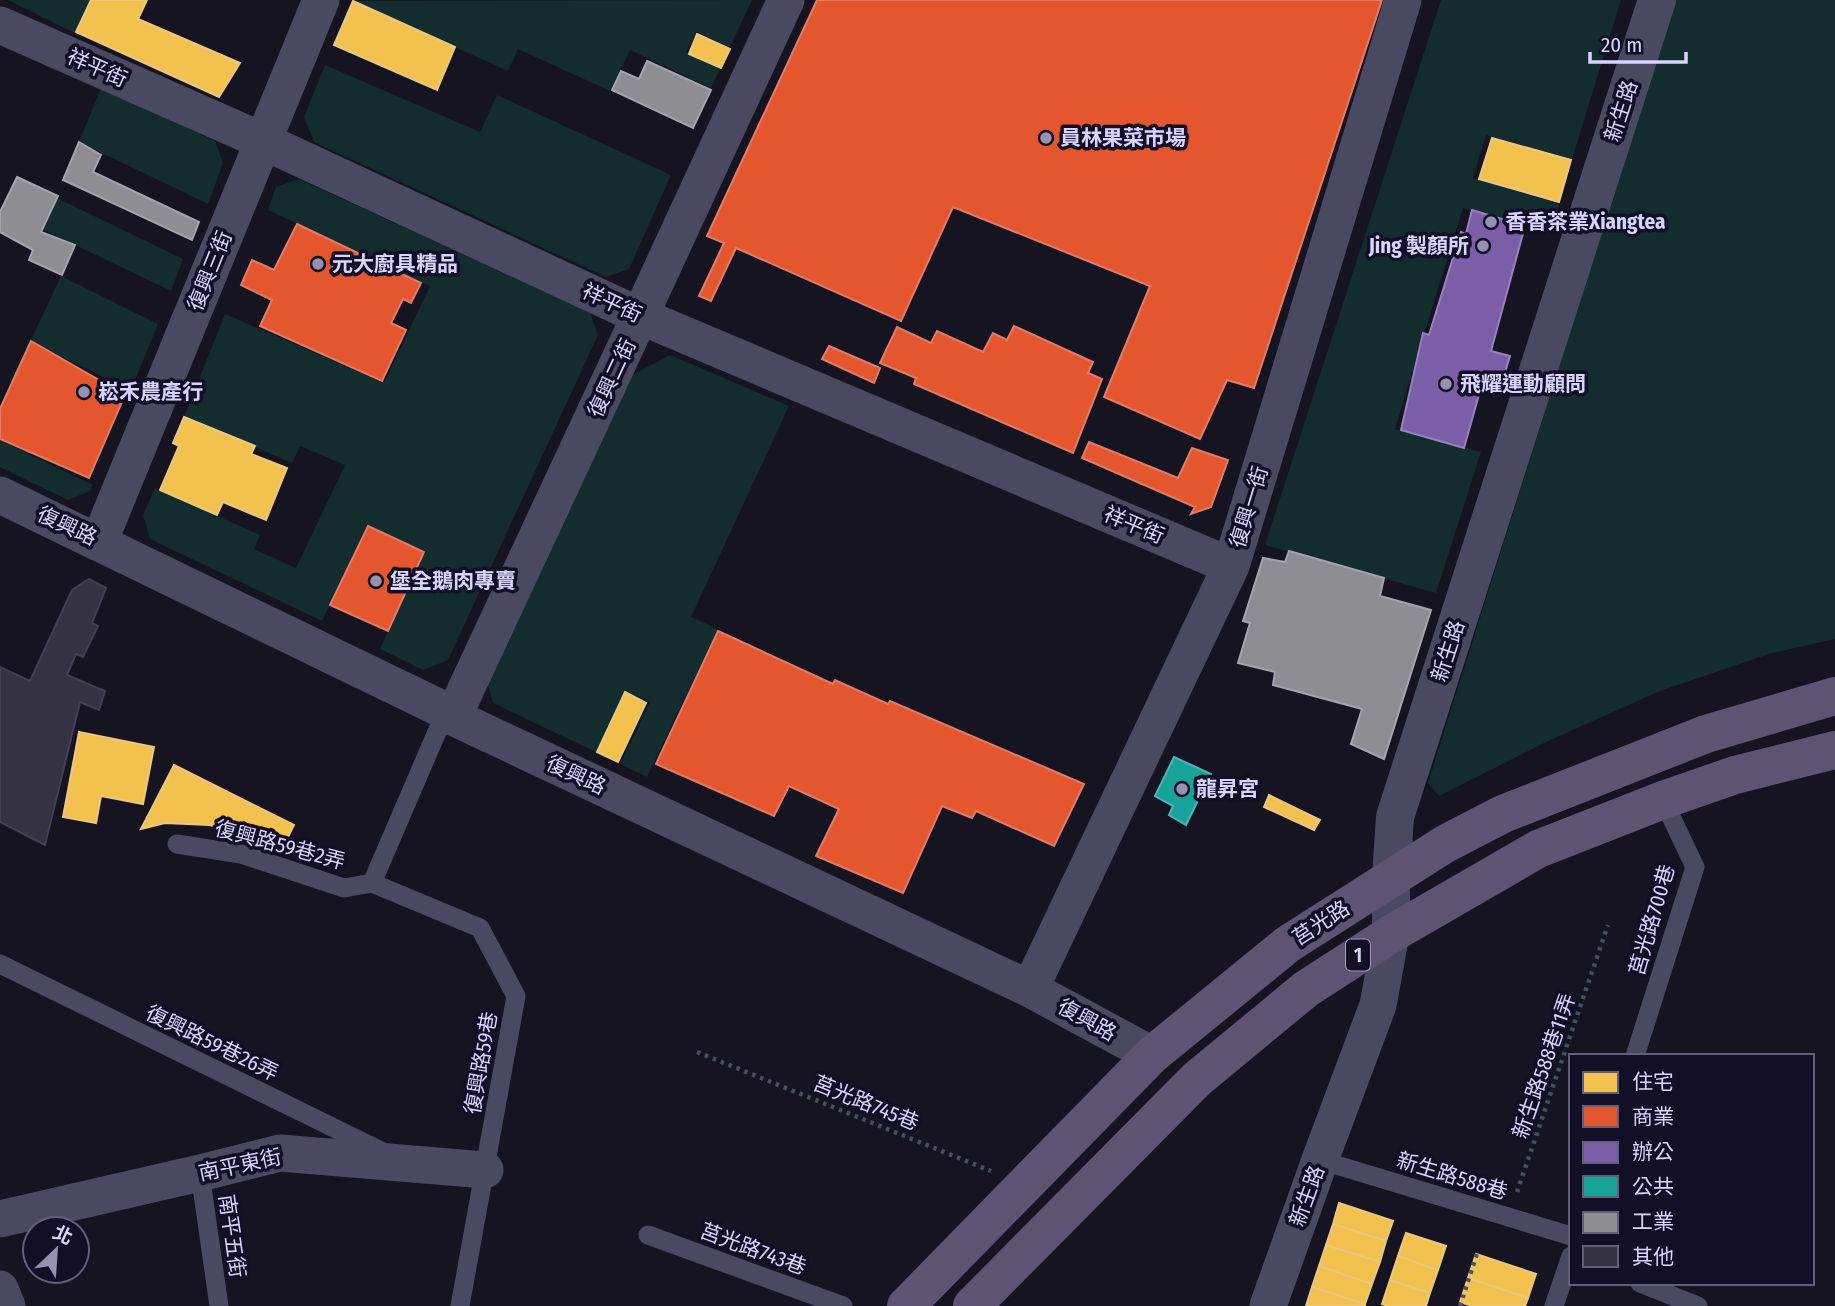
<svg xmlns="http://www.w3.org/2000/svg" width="1835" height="1306" font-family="'Fira Sans Condensed','Noto Sans TC',sans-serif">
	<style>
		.green { fill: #132c2d }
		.homes { fill: #f2c14e; stroke: #eac783; stroke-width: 2 }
		.shops { fill: #e4572e; stroke: #e17c6d; stroke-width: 2 }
		.offices { fill: #7b5ea7; stroke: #9781c1; stroke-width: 2 }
		.public { fill: #17a398; stroke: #51b2b7; stroke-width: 2 }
		.industry { fill: #8d8d92; stroke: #a4a2b3; stroke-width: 2 }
		.building { fill: #343243; stroke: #433f54; stroke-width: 2 }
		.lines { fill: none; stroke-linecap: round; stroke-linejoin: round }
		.path { stroke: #44505f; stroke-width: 4.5; stroke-dasharray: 3.5 5; stroke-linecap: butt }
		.service { stroke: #4a4962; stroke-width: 19 }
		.minor { stroke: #4a4962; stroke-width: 37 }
		.tertiary { stroke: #4a4962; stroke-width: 38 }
		.primary { stroke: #5e5373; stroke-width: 38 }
		.poi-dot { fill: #9591b1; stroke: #130f26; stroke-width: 2.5 }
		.labels { text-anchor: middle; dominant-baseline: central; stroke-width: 7; stroke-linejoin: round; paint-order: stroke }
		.shield { fill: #130f26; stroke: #9e99be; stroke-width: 2 }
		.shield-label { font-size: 19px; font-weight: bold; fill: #d9d4ff }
		.street-label { font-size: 21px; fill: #d9d4ff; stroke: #130f26 }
		.poi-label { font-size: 21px; font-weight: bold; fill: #d9d4ff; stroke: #130f26; text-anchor: start }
	</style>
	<rect width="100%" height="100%" fill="#161421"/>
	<!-- green -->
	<path class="green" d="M8 0H92L77 34Z
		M752 0 730 47 697 32 686 52 720 69 711 88 630 50 610 91 518 49 508 71 353 1Z
		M1441 0H1621L1572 159 1486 135 1473 178 1559 204 1549 234 1463 208 1395 429 1481 452 1436 593 1265 545Z
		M1675 0H1835V639L1772 653 1660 691 1546 742 1439 796 1428 783Z
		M325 65 480 132 497 95 671 175 629 269 606 277 314 142 304 117Z
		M101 88 215 141 223 163 208 204 79 142Z
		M299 179 590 313 598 335 448 660 423 670 380 649 425 551 367 525 322 621 150 539 143 515 155 488 260 535 254 549 296 568 345 465 300 446 292 463 184 417 225 314 384 383 430 286 268 210 276 187Z
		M57 198 183 259 171 291 42 229Z
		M61 276 158 324 131 390 30 342Z
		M670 355 789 406 691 617 718 629 647 777 620 764 650 702 625 691 596 752 493 703 488 685 632 375Z
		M0 440 93 485 90 491 68 500 0 467Z"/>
	<!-- homes -->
	<path class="homes" d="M91 0H147L138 19 240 63 219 97 76 32Z
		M353 1 455 47 437 90 334 45Z
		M697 34 730 49 721 68 689 54Z
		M1492 138 1571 160 1559 202 1479 179Z
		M184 417 255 446 251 454 287 468 266 520 223 502 217 515 160 490 179 446 173 443Z
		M625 692 646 703 618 762 597 752Z
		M79 732 154 747 143 804 101 796 96 823 63 817Z
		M174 765 294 825 281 851 210 825 165 823 141 829Z
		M1269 795 1320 820 1314 830 1264 807Z
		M1339 1203 1393 1221 1386 1241 1333 1224Z
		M1333 1224 1386 1241 1380 1262 1326 1245Z
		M1406 1233 1446 1246 1438 1270 1398 1256Z
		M1326 1245 1380 1262 1372 1284 1319 1266Z
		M1476 1254 1536 1274 1528 1298 1468 1278Z
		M1398 1256 1438 1270 1430 1293 1390 1280Z
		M1319 1266 1372 1284 1365 1304 1312 1287Z
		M1468 1278 1528 1298 1525 1306H1472L1460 1302Z
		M1390 1280 1430 1293 1426 1306H1388L1382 1304Z
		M1312 1287 1365 1304V1306H1306Z"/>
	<!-- shops -->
	<path class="shops" d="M817 0H1382L1254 388 1227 380 1200 439 1104 397 1150 286 953 207 901 321 736 248 711 301 699 296 724 243 707 236Z
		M297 224 421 283 411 303 403 299 391 323 406 330 382 381 260 326 272 300 241 285 252 260 274 270Z
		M1014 326 1093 362 1088 373 1102 379 1073 453 914 384 916 378 880 363 897 327 931 343 937 331 983 352 993 333 1007 340Z
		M31 341 125 395 89 478 0 439V409Z
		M829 346 880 368 874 383 822 359Z
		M1089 442 1178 478 1192 448 1228 460 1211 507 1191 514 1195 507 1082 458Z
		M368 526 424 552 388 631 330 605Z
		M718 631 833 684 835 680 888 704 890 701 1084 784 1054 846 976 811 972 818 942 806 903 893 816 856 839 809 789 786 774 816 656 764Z"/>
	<!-- offices -->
	<path class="offices" d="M1472 210 1525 226 1491 351 1510 356 1500 389 1482 384 1464 448 1401 430 1423 333 1429 335 1461 232 1466 234Z"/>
	<!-- public -->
	<path class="public" d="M1174 757 1211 774 1186 825 1169 815 1173 806 1155 796Z"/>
	<!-- industry -->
	<path class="industry" d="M647 61 711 90 693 128 612 90 621 71 639 79Z
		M79 142 101 155 93 172 199 222 192 240 63 180Z
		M17 177 58 196 41 232 75 245 62 275 29 260 33 250 0 232V212Z
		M1289 551 1384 578 1380 596 1431 610 1384 759 1351 744 1362 709 1273 685 1275 672 1238 663 1250 623 1243 621 1263 558 1285 562Z"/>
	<!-- building -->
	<path class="building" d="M89 579 106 588 92 623 98 626 83 657 76 654 67 675 105 691 99 710 80 702 45 845 0 822V667L30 681 72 590Z"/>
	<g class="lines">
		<!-- path -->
		<path class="path" d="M697 1052 991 1171
			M1517 1192 1608 925
			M1460 1306 1478 1250"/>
		<!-- service -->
		<path class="service" d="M446 711 372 883 480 928 516 996 460 1306
			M177 844 241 854 344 888 372 883
			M0 964 385 1153
			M1635 1056 1695 867 1663 800
			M1320 1160 1571 1236
			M200 1173 219 1306
			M648 1235 843 1306
			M1640 1283 1698 1306
			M1554 1306 1571 1256"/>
		<!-- minor -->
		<path class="minor" d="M0 25 263 141 640 316 1231 566
			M0 495 446 711 453 717 1030 989 1152 1055
			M99 542 321 0
			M453 717 640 316 786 0
			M1030 989 1231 566 1403 0
			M0 1219 200 1173 280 1153 485 1170
			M0 1289 7 1306
			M1268 1306 1320 1160 1378 1005 1391 934"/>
		<!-- tertiary -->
		<path class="tertiary" d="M1391 934V877L1395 817 1657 0"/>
		<!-- primary -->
		<path class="primary" d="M906 1306 1152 1055 1288 944 1445 844 1503 814 1706 734 1835 696
			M972 1306 1197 1079 1306 989 1391 934 1538 849 1663 800 1735 775 1835 750"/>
	</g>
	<!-- markers -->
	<g class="poi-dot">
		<circle cx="1046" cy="138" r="7"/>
		<circle cx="1491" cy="222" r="7"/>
		<circle cx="1483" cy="246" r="7"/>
		<circle cx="318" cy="264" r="7"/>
		<circle cx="1446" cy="384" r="7"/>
		<circle cx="84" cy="392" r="7"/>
		<circle cx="376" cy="581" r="7"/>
		<circle cx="1182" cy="789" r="7"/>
	</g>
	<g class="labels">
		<!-- shield labels -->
		<rect class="shield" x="1346" y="939.5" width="24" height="31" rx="5"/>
		<g class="shield-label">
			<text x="1358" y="955">1</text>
		</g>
		<!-- street labels -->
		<g class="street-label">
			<text transform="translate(97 68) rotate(24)">祥平街</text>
			<text transform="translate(1621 111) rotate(-72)">新生路</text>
			<text transform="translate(210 271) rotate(-68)">復興三街</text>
			<text transform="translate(612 303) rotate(25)">祥平街</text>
			<text transform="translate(612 378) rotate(-65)">復興二街</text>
			<text transform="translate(1249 507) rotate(-73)">復興一街</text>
			<text transform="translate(1134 525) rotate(23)">祥平街</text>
			<text transform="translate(67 526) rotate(25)">復興路</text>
			<text transform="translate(1448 651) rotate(-72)">新生路</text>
			<text transform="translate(576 775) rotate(25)">復興路</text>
			<text transform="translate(280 845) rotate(15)">復興路59巷2弄</text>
			<text transform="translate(1652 920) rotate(-74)">莒光路700巷</text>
			<text transform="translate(1321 923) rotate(-33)">莒光路</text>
			<text transform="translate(1087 1020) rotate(29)">復興路</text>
			<text transform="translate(212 1043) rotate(26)">復興路59巷26弄</text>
			<text transform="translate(481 1063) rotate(-80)">復興路59巷</text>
			<text transform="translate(1544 1066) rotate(-71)">新生路588巷11弄</text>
			<text transform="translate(866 1103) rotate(22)">莒光路745巷</text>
			<text transform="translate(240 1165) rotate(-12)">南平東街</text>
			<text transform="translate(1452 1176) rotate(17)">新生路588巷</text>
			<text transform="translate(1307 1196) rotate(-70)">新生路</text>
			<text transform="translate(232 1236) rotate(82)">南平五街</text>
			<text transform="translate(753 1249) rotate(20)">莒光路743巷</text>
		</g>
		<!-- poi labels -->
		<g class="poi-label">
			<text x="1060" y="138">員林果菜市場</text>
			<text x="1505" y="222">香香茶業Xiangtea</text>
			<text x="1469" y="246" text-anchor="end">Jing 製顏所</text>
			<text x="332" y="264">元大廚具精品</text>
			<text x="1460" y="384">飛耀運動顧問</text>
			<text x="98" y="392">崧禾農產行</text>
			<text x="390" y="581">堡全鵝肉專賣</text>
			<text x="1196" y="789">龍昇宮</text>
		</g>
	</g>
	<!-- legend -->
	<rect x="1569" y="1054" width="245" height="231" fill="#130f26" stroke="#625e7d" stroke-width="2"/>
	<rect x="1583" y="1072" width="35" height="21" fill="#f2c14e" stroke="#625e7d" stroke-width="2"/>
	<text x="1632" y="1089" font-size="21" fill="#d9d4ff">住宅</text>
	<rect x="1583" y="1106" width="35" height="21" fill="#e4572e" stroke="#625e7d" stroke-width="2"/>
	<text x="1632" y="1124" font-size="21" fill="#d9d4ff">商業</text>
	<rect x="1583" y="1142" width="35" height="21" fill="#7b5ea7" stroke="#625e7d" stroke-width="2"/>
	<text x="1632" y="1159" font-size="21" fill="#d9d4ff">辦公</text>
	<rect x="1583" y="1176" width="35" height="21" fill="#17a398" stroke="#625e7d" stroke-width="2"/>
	<text x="1632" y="1194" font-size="21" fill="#d9d4ff">公共</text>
	<rect x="1583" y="1212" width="35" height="21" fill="#8d8d92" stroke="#625e7d" stroke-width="2"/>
	<text x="1632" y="1229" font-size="21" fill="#d9d4ff">工業</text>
	<rect x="1583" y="1246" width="35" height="21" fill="#343243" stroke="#625e7d" stroke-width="2"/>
	<text x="1632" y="1264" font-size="21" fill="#d9d4ff">其他</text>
	<!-- north arrow -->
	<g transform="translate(56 1250) rotate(25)"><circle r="33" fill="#130f26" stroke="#625e7d" stroke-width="2"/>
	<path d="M0-5L12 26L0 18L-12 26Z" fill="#9591b1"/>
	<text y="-10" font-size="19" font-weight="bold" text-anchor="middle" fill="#d9d4ff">北</text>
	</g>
	<!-- scale -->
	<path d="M1590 52v10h96v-10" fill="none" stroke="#d9d4ff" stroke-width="3.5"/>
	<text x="1601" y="52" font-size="21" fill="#d9d4ff" stroke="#130f26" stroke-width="5" paint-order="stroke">20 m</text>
</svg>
